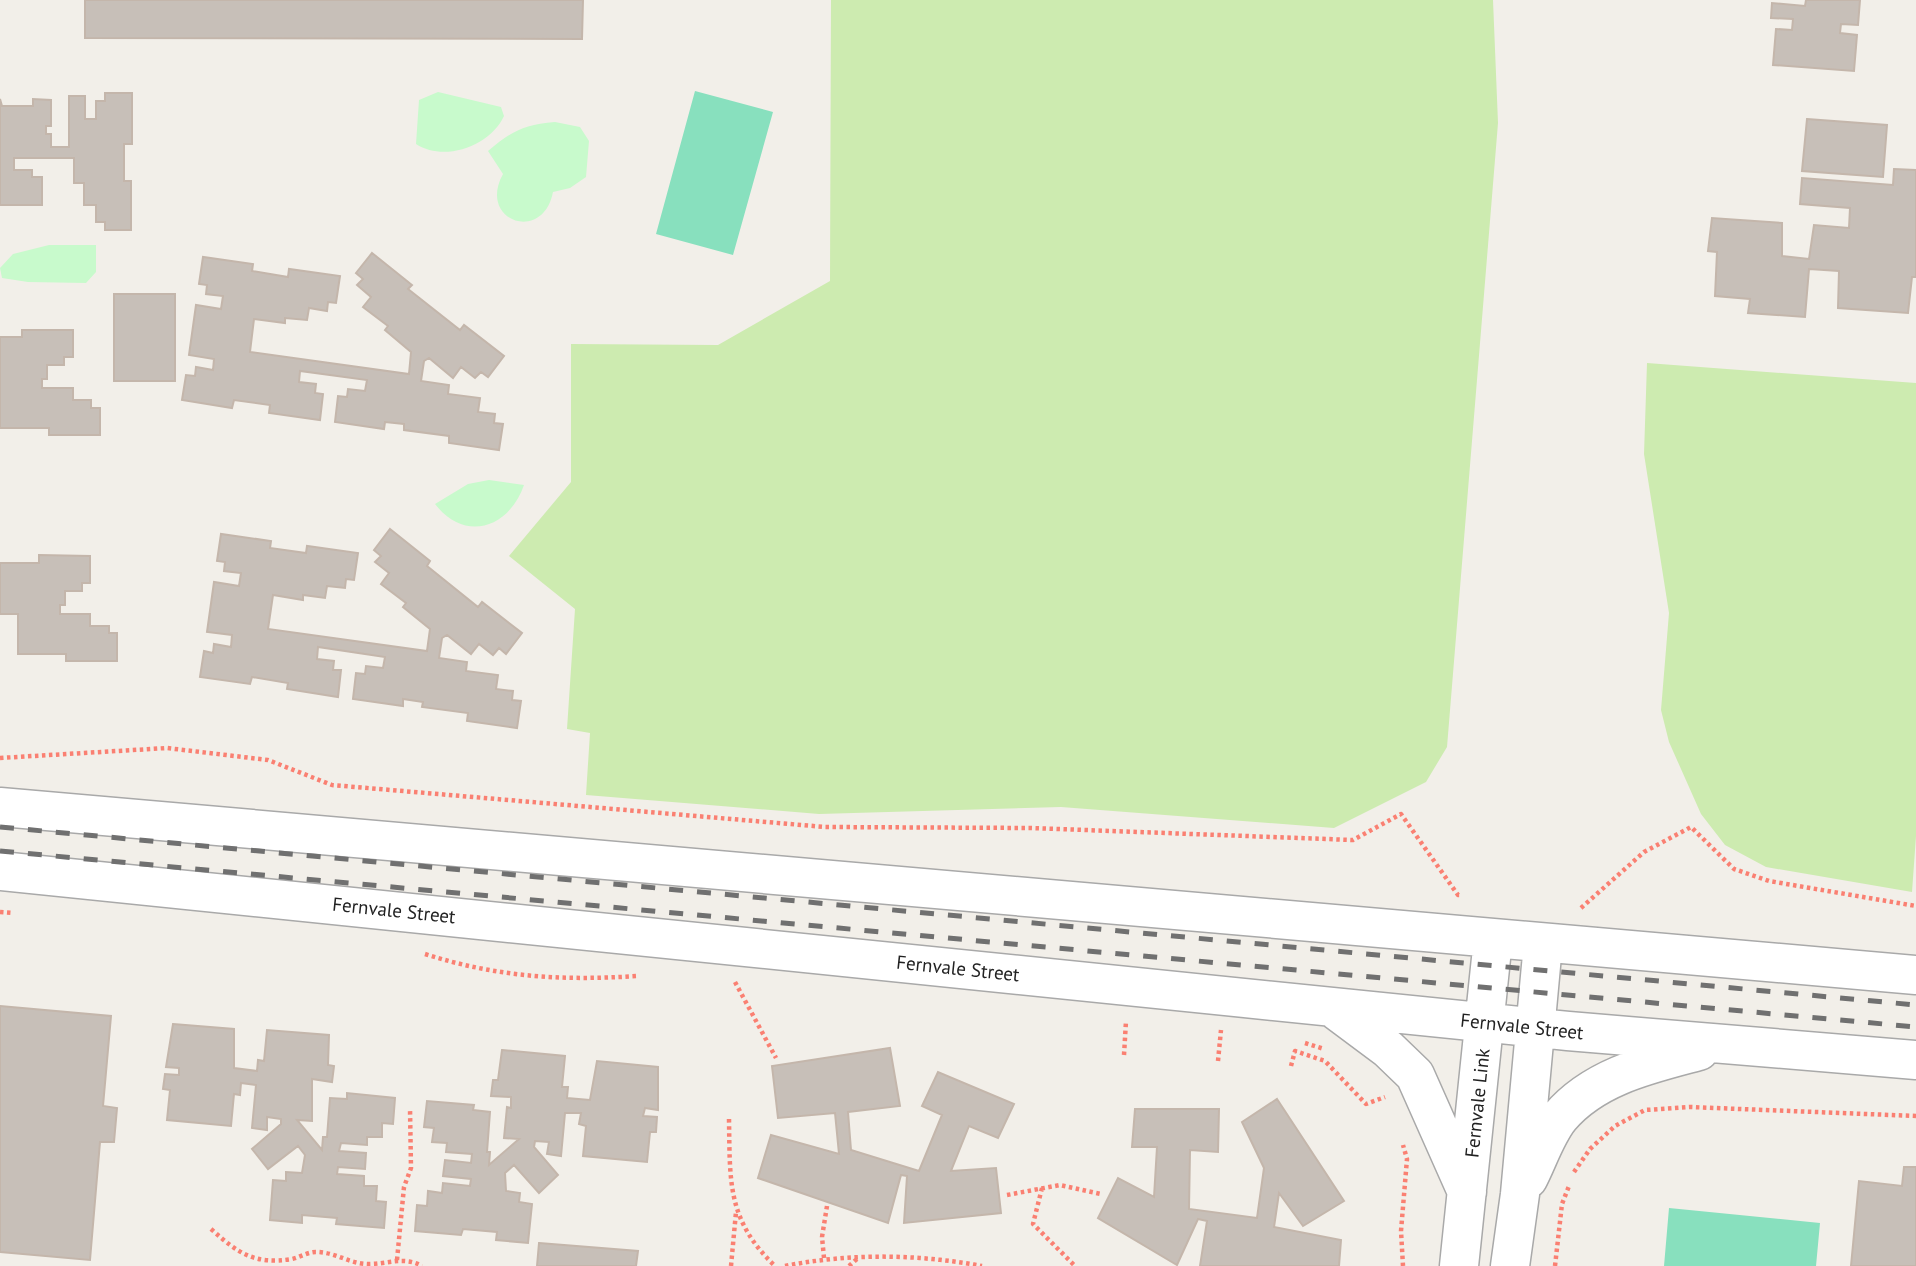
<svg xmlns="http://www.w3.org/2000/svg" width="1916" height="1266" font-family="'PT Sans',sans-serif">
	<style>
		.grass { fill: #cdebb0 }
		.park { fill: #c8facc }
		.pitch { fill: #88e0be }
		.building { fill: #c7bfb8; stroke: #c4b6ab; stroke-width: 2 }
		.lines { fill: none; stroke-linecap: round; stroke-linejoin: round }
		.minor-casing { stroke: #a9a9a9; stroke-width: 41 }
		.path { stroke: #fa8072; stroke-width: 4.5; stroke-dasharray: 3.5 3.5; stroke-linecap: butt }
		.minor { stroke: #fff; stroke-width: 38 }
		.rail { stroke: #707070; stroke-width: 5; stroke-dasharray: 14 14; stroke-linecap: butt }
		.labels { text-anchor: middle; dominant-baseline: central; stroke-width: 6; stroke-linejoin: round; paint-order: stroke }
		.street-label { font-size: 19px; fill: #222; stroke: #fff }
	</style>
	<rect width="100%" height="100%" fill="#f2efe9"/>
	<!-- grass -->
	<path class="grass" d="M831 0H1493L1498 123 1447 747 1426 782 1334 828 1061 807 819 814 586 795 590 733 567 729 575 609 509 556 571 482V344L718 345 830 281Z
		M1647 363 1916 383V836L1912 892 1766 867 1725 845 1701 814 1669 742 1661 710 1669 613 1644 454Z"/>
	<!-- park -->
	<path class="park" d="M438 92 501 107 504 116C491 145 445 163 416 144L419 100Z
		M555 122 580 127 589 141 586 177 570 188 553 192C543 244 477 221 503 174L488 151C512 131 523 125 555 122Z
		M49 245H96V272L86 283 28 282 2 278 0 268 13 254Z
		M489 480 524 485C509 528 465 543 435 504L468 484Z"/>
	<!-- pitch -->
	<path class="pitch" d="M695 91 773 112 733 255 656 234Z
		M1669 1208 1820 1223 1816 1266H1664Z"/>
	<!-- building -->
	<path class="building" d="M85 0H583L582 39 85 38Z
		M1806 0H1860L1858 25 1841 24 1840 33 1857 35 1854 71 1773 65 1776 29 1792 30 1793 19 1771 18 1772 3 1805 6Z
		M105 93H132V144H124V181H131V230H105V222H96V205H84V183H74V158H14V170H32V177H42V205H0V99L2 106H33V99L51 100V126H46V134H51V147H69V96H85V119H96V101H105Z
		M1807 119 1887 125 1883 177 1802 171Z
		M1894 169 1916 170V277H1912L1908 313 1838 308 1839 271 1809 269 1805 317 1748 313 1750 299 1715 296 1717 252 1708 251 1712 218 1782 223V256L1809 259 1814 225 1849 228 1850 208 1800 204 1802 178 1893 185Z
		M372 253 412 285 408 289 460 330 464 325 504 356 488 377 481 372 475 378 461 367 453 378 429 358 424 361 421 381 449 385 448 394 480 398 478 412 495 414 494 423 503 424 499 450 449 443V436L404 430V424L385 422 384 429 335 422 338 396 347 397 348 389 365 391 367 380 300 371 299 382 316 384 315 393 323 394 320 420 269 413 270 405 234 400 232 408 182 400 186 375 195 376 196 367 213 370 214 359 189 355 196 305 221 309 223 296 206 294 207 285 199 284 203 257 253 264 252 271 288 277 289 269 340 276 336 303 328 302 327 311 309 308 307 320 285 318V323L254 319 250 352 409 374 411 352 385 330 388 326 363 307 371 297 357 285 363 279 356 273Z
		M114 294H175V381H114Z
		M22 330H73V357H64V365H47V379H42V388H73V400H91V408H100V435H49V428H0V337H22Z
		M390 529 430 561 427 566 478 607 482 602 522 633 506 654 499 648 493 655 479 644 471 654 447 635 442 638 439 658 467 662 466 671 498 675 496 689 513 691 512 700 521 701 517 728 467 721 468 713 422 707 423 702 403 699V706L353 699 356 673 365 674 366 666 383 668 385 657 318 647 317 659 334 661 333 670H341L338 697 287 689 288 683 252 677 250 684 200 677 204 651 213 653 214 644 231 647 232 635 207 632 214 582 239 586 241 573 224 571 225 562 217 561 221 534 271 541 270 548 306 553 307 546 358 553 354 580 346 579 345 588 327 586 325 598 303 595V600L273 595 268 629 427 651 430 629 403 607 406 603 381 584 389 573 375 562 381 556 374 550Z
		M39 555 90 556V583H82V591H65V605H60V614H90V626H109V633H117V661H66V654H18V614H0V563H39Z
		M0 1006 111 1016 103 1106 117 1108 114 1142H100L90 1260 0 1252Z
		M173 1024 234 1029V1068L257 1071 258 1060 264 1061 267 1030 329 1035 328 1065 334 1066 332 1082 312 1079V1121L297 1120 322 1150 323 1137H327L330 1098 347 1099V1093L395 1098 393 1124 382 1123V1137H367V1145L341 1143 339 1151 366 1153 365 1169 338 1167 337 1174 364 1176V1186H377L376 1201 386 1202 384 1228 336 1224 337 1218 302 1215V1223L270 1220 273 1180 286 1181V1172L302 1173 305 1155 298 1146 268 1169 252 1149 281 1124V1119L267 1117V1130L252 1128 256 1085 241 1083 240 1095 234 1094 231 1126 167 1120 170 1090 163 1089 165 1074 179 1075V1068L166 1067Z
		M890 1048 900 1106 848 1112 851 1150 919 1171 942 1115 922 1106 938 1072 1014 1104 998 1138 969 1126 951 1171 996 1168 1001 1213 904 1223 907 1176 901 1175 888 1223 758 1178 771 1135 839 1154 835 1113 778 1118 772 1066Z
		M502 1050 565 1056 562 1087H568L567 1098 590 1100 597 1061 658 1067V1110L645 1108 643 1116 657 1117 656 1132H650L647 1162 583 1156 586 1126 579 1124 581 1113H565L561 1156 547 1154 549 1142 535 1141 534 1147 558 1175 539 1193 514 1165 505 1173 506 1191 520 1193 519 1202 532 1204 528 1243 496 1240 497 1232 463 1229 461 1235 415 1231 417 1205 427 1206 428 1191 442 1193 443 1183 470 1186 471 1179 443 1176 445 1160 471 1163 472 1154 446 1152 447 1143 432 1142 434 1128 424 1127 427 1101 474 1105 473 1110 490 1112 487 1152H490L489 1165 519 1139 504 1138 507 1107 511 1108V1097L491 1096 493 1080H498Z
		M1277 1099 1344 1201 1303 1226 1279 1193 1274 1227 1341 1240 1339 1266H1200L1207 1221 1198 1219 1177 1265 1098 1218 1118 1178 1154 1197 1157 1147H1132L1135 1109H1219L1218 1152 1190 1150 1189 1209 1257 1218 1264 1168 1242 1122Z
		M1904 1167H1916V1266H1851L1859 1181 1902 1186Z
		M539 1243 638 1251 636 1266H537Z"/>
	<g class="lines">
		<!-- minor casing -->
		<g class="minor-casing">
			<path id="minor" d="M0 807 1916 975
				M0 871 1568 1031 1916 1060
				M1333 1008 1388 1049 1415 1075 1467 1192
				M1528 1179C1538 1160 1546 1134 1560 1117 1595 1076 1650 1064 1699 1051
				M1459 1266 1493 939
				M1510 1266 1520 1194 1543 944"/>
		</g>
		<!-- path -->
		<path class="path" d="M0 758 167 748 268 760 332 785 825 827 1031 828 1353 840 1401 814 1458 895H1462
			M1581 908 1644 852 1691 827 1734 869 1769 881 1916 906
			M0 912 13 913
			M425 954C497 977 561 981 637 976
			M735 982 776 1058
			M1305 1043 1324 1049
			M1124 1055 1126 1021
			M1218 1061 1221 1030
			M1291 1066 1295 1051 1325 1061 1366 1104 1385 1097
			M729 1119C730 1182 727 1220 775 1266
			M1574 1172 1590 1149 1615 1126 1645 1110 1690 1107 1916 1116
			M1042 1188 1033 1224 1075 1266
			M1007 1195 1060 1185 1101 1194
			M211 1229C238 1253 254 1265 292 1259 301 1257 309 1251 318 1252 337 1253 350 1264 369 1264 388 1264 404 1256 422 1266
			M824 1258 822 1237 827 1206
			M397 1260 404 1187 411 1168 410 1108
			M731 1266 736 1212
			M785 1266C850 1253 917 1254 982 1266
			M849 1266 858 1258
			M1403 1266 1401 1231 1407 1159 1403 1145
			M1555 1266 1562 1204 1569 1186"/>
		<!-- minor -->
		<use href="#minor" class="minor"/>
		<!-- rail -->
		<path class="rail" d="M0 827 1916 1005
			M0 851 1916 1027"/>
	</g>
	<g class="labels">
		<!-- street labels -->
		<g class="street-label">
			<text transform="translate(394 910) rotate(6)">Fernvale Street</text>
			<text transform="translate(958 968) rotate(6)">Fernvale Street</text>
			<text transform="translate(1522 1026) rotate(6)">Fernvale Street</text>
			<text transform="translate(1477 1103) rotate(-84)">Fernvale Link</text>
		</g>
	</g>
</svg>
